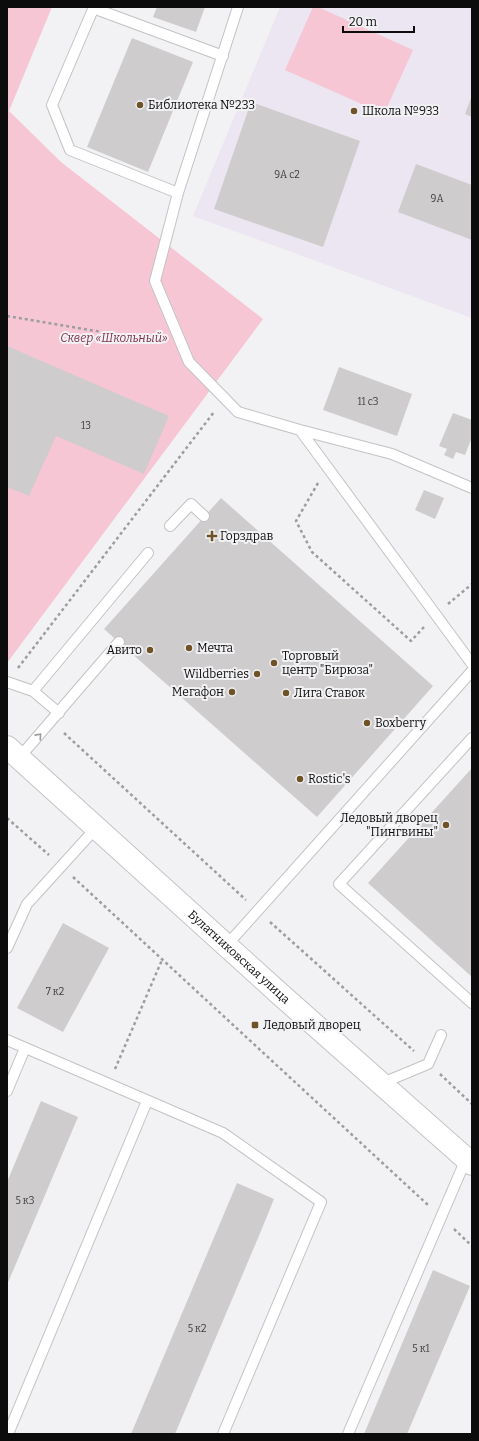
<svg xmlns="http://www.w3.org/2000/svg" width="479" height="1441" font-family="Bitter,serif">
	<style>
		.built { fill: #ebe6f1 }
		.green { fill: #f7c6d4 }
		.building { fill: #cfccce }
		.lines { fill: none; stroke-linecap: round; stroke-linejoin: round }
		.service-casing { stroke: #c3c2c5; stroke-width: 12 }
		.tertiary-casing { stroke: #c3c2c5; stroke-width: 24 }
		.path { stroke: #9d9d9f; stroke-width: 2.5; stroke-dasharray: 3 3; stroke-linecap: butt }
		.service { stroke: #fff; stroke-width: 10 }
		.tertiary { stroke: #fff; stroke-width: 22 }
		.oneway { stroke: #9e9e9e }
		.poi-dot { fill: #6e5326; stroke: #f2f1f4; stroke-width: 1.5 }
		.labels { text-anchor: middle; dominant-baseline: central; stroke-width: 4; stroke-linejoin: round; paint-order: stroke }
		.number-label { font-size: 10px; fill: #3d3c3d }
		.poi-label { font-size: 12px; fill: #0c0c0d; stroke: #f2f1f4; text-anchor: start }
		.park-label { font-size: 12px; font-style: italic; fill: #7e344f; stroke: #f2f1f4 }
		.street-label { font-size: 12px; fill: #0c0c0d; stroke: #f2f1f4 }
	</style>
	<rect width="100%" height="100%" fill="#f2f1f4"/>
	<!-- built -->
	<path class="built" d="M280 7H472V318L193 216Z"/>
	<!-- green -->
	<path class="green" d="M7 7H52L9 111 61 162 263 319 7 663Z
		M313 7H318L413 50 384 114 285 70Z"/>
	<!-- building -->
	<path class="building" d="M157 7H205L196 32 153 17Z
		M132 38 193 62 148 172 87 147Z
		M472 95V117L465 114Z
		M251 102 360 141 323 247 214 209Z
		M416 164 472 185V240L398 212Z
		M7 346 169 416 144 474 56 436 29 496 7 487Z
		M339 367 412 394 397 436 323 410Z
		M453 413 472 420V437L465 455 456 452 453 459 444 455 447 449 439 446Z
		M424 490 444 498 435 519 415 510Z
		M221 498 433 686 317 817 104 629Z
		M472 768V977L368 883Z
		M63 923 109 948 63 1032 17 1008Z
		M41 1101 78 1117 7 1285V1182Z
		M237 1183 274 1199 261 1231 175 1434H131Z
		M433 1270 470 1286 407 1434H364Z"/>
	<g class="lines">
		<!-- service casing -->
		<g class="service-casing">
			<path id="service" d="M94 7 52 105 70 150 178 193
				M238 7 178 193 155 281 189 362 238 412 300 430 392 454 472 488
				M93 8 223 56
				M300 430 472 664
				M170 526 191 504 204 516
				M7 682 33 691
				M59 713 33 691 148 553
				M472 738 339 884 472 1003
				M19 758 119 642
				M226 946 472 671
				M7 948 27 904 96 828
				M7 1040 223 1133 321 1202 223 1434
				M380 1084 428 1064 441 1035
				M7 1091 25 1048
				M8 1434 147 1101
				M348 1434 466 1159"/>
		</g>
		<!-- tertiary casing -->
		<g class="tertiary-casing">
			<g id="tertiary">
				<path id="s1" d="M7 747 281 995 472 1164"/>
			</g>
		</g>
		<!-- path -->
		<path class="path" d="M7 316 162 342
			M318 483 296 521 312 552 411 641 424 627
			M448 604 472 584
			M18 668 214 412
			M64 733 246 900
			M7 818 49 855
			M73 877 428 1205
			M270 922 414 1051
			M115 1069 162 960
			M440 1074 472 1104
			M454 1229 472 1246"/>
		<!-- service -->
		<use href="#service" class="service"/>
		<!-- tertiary -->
		<use href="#tertiary" class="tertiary"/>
	</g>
	<!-- one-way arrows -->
	<defs><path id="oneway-chevron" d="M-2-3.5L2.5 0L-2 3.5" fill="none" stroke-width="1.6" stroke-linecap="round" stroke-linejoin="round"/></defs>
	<use class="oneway" href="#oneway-chevron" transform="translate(39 736) rotate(-48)"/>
	<!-- markers -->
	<g class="poi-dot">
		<circle cx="140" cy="105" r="4"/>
		<circle cx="354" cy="111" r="4"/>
		<path d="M210 530h4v4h4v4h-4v4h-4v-4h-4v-4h4z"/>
		<circle cx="189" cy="648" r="4"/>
		<circle cx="150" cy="650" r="4"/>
		<circle cx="274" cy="663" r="4"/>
		<circle cx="257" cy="674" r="4"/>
		<circle cx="232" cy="692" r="4"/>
		<circle cx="286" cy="693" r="4"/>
		<circle cx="367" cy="723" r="4"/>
		<circle cx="300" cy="779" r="4"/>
		<circle cx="446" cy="825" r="4"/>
		<rect x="251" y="1021" width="8" height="8" rx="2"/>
	</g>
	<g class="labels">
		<!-- number labels -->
		<g class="number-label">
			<text x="287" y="175">9А с2</text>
			<text x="437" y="199">9А</text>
			<text x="368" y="402">11 с3</text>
			<text x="86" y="426">13</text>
			<text x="55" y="992">7 к2</text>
			<text x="25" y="1201">5 к3</text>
			<text x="197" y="1329">5 к2</text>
			<text x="421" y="1349">5 к1</text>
		</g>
		<!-- poi labels -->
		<g class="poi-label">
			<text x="148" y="105">Библиотека №233</text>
			<text x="362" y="111">Школа №933</text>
			<text x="220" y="536">Горздрав</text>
			<text x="197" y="648">Мечта</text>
			<text x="142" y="650" text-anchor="end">Авито</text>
			<text x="282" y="656">Торговый<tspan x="282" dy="14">центр "Бирюза"</tspan></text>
			<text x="249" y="674" text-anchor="end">Wildberries</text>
			<text x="224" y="692" text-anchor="end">Мегафон</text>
			<text x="294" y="693">Лига Ставок</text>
			<text x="375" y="723">Boxberry</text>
			<text x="308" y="779">Rostic's</text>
			<text x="438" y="818" text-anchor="end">Ледовый дворец<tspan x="438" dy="14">"Пингвины"</tspan></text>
			<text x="263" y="1025">Ледовый дворец</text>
		</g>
		<!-- park labels -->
		<g class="park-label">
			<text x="114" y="338">Сквер «Школьный»</text>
		</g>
		<!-- street labels -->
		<g class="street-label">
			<text stroke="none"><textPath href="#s1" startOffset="313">Булатниковская улица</textPath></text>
		</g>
	</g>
	<!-- border -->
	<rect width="479" height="1441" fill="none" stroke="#0c0c0d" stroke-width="16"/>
	<!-- scale -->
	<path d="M343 26v6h71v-6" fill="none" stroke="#0c0c0d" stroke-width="2"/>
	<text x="349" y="26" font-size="12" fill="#0c0c0d" stroke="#f2f1f4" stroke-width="3" paint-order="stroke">20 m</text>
</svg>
